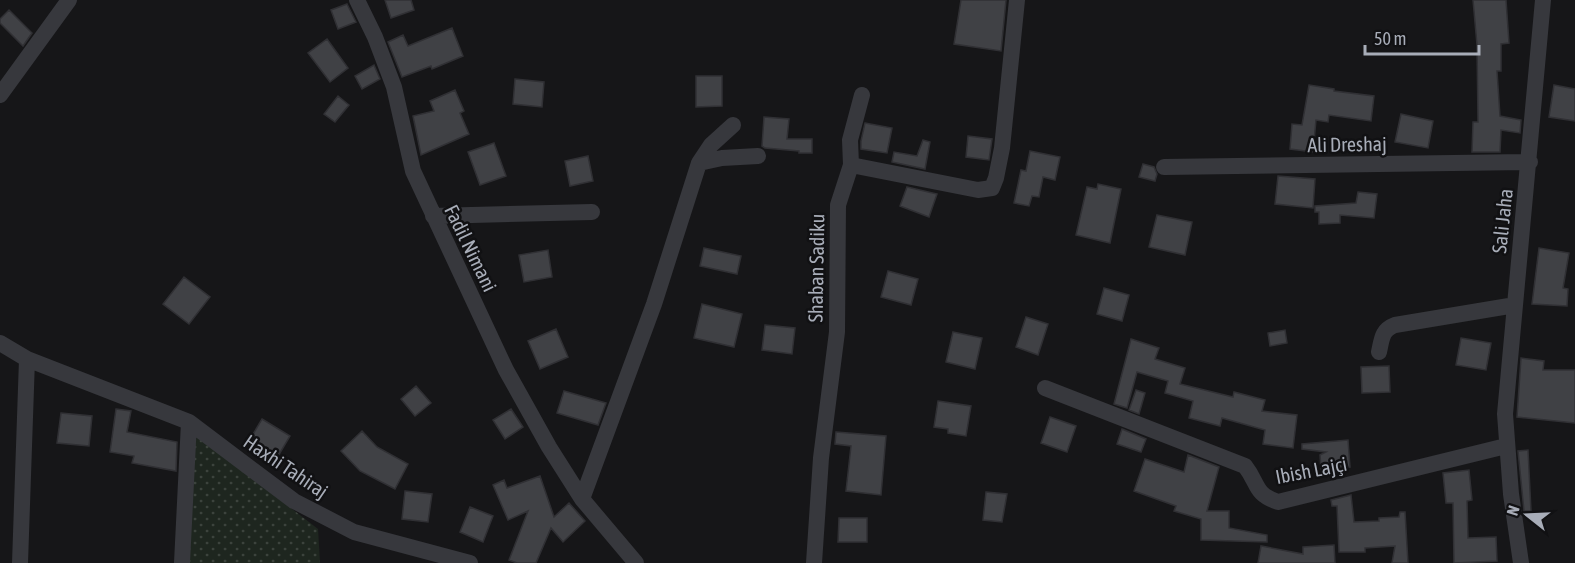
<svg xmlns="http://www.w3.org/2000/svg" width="1575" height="563" font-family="'Asap Condensed',sans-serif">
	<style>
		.grass { fill: url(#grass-dots) }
		.building { fill: #404145; stroke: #303034; stroke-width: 1.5 }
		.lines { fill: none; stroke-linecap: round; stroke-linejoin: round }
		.street { stroke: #37383d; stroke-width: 16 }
		.labels { text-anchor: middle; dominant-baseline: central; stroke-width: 5; stroke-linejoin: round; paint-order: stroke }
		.street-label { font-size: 20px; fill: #a8adb8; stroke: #111113 }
	</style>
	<defs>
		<pattern id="grass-dots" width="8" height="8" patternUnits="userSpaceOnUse" patternTransform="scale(1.5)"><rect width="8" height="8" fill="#1e261f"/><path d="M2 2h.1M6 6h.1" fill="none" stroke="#3c433d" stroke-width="1.8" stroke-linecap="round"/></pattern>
	</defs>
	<rect width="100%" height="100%" fill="#161618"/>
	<!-- grass -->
	<path class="grass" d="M195 434 318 529 320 563H189Z"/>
	<!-- building -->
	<path class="building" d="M385 0H411L414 10 391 18Z
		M961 0H1006L1001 51 954 44Z
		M1473 0H1506L1509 43 1501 44V71H1497L1500 116 1521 120 1520 133 1501 130 1500 152H1472L1473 122H1478L1477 45Z
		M347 4 356 22 338 29 331 10Z
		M9 10 32 33 23 46 0 23V19Z
		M452 28 463 56 432 69 431 66 402 77 388 42 403 35 408 46Z
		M327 39 348 68 330 82 308 53Z
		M374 65 380 79 362 89 355 76Z
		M696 76H722V106L696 107Z
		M515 79 544 82 542 107 513 104Z
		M1309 85 1334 89V91L1374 96 1371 121 1329 115 1328 122 1316 120 1313 152 1290 149 1292 124 1302 125Z
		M1554 85 1575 89V121L1549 117Z
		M455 90 464 111 460 113 469 134 421 155 413 116 434 111 430 101Z
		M338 96 349 105 335 122 324 114Z
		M1401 114 1433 121 1428 148 1395 142Z
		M764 117 789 119 787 139H812V153H799V151L765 148 762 146Z
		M865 123 892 128 887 153 861 149V141Z
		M968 136 992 139 989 160 966 157Z
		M923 140 930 142 925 169 892 162 894 152 917 156Z
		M494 143 506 176 480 185 468 152Z
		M1030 151 1060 157 1055 180 1043 177 1039 197 1032 196 1029 206 1014 203 1021 170 1026 171Z
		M588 156 593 181 570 186 565 161Z
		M1143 164 1154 167 1157 174 1155 181 1139 177Z
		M1278 176 1315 179 1313 208 1275 204Z
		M1098 184 1121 189 1110 243 1076 235 1087 187 1097 189Z
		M907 187 937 194 929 217 900 206Z
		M1358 192 1377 194 1374 218 1340 215V223L1319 224V212H1315V206L1356 203Z
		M1157 215 1192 222 1185 255 1149 247Z
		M704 248 741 256 737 274 700 266Z
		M1539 248 1569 253 1563 288 1568 289 1567 306 1532 304Z
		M548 250 552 277 524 282 519 255Z
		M888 271 918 279 911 305 881 297Z
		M184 277 210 297 189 324 163 304Z
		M1104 288 1129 295 1122 321 1097 314Z
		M702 304 742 314 734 347 694 338Z
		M1026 317 1048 324 1038 355 1016 347Z
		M765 325 795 328 792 354 762 350Z
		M556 329 568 357 540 369 528 341Z
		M1285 330 1287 343 1270 346 1268 333Z
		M953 332 982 338 975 369 946 362Z
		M1461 338 1491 343 1486 370 1456 365Z
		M1131 339 1159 348 1155 359 1185 368 1180 384 1233 397 1234 392 1265 400 1262 411 1297 415 1293 448 1263 444 1265 430 1222 418 1220 426 1189 418 1193 401 1165 393 1168 381 1137 372 1127 408 1114 404Z
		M1521 358 1544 361 1543 370H1575V423L1517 417Z
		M1389 366 1390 392 1362 393 1361 367Z
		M416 386 431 403 415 416 401 399Z
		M1136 390 1145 393 1139 414 1129 410Z
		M564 391 606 403 598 425 557 413Z
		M938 401 971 406 966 436 948 433V429L934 427Z
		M116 409 131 411 127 432 177 442 176 471 132 463 134 456 110 452Z
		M511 409 523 427 505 439 493 420Z
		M61 413 92 416 89 446 57 443Z
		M1050 417 1076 426 1067 452 1041 443Z
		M262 419 290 436 277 458 249 441Z
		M1122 429 1146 439 1141 452 1117 444Z
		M362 431 377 447 408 464 395 489 360 471 341 451Z
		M836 432 886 436 881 495 846 491 851 446 835 444Z
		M1348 440 1350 467 1321 469 1320 455 1326 452 1302 449V444Z
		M1528 450 1531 511H1524L1518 451Z
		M1188 455 1219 467 1207 511H1229V528L1267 535V542L1201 540V519L1174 511 1176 506 1134 491 1145 459 1184 472Z
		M1469 470 1472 500 1467 501 1468 538 1496 537 1497 561 1454 563 1453 503H1446L1443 473Z
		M540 476 554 517 569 503 585 521 563 542 551 528 536 563H517L509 560 528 511 508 520 493 485 504 480 507 488Z
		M405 491 432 494 428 522 402 519Z
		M986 492 1007 494 1002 522 983 520Z
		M1351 495 1354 522 1379 521V518L1399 517 1400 512H1405L1408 563H1392L1395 546 1365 548V552H1339L1337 506H1332L1331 500Z
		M470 507 493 516 483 542 460 532Z
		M839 518H867V542H838Z
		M1334 545 1335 563H1258L1261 546 1303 554V547Z"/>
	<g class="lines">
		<!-- street -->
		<path class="street" d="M357 0 375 37 394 87 413 171 506 370 549 447 582 499 636 563
			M0 95 69 0
			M699 163 711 145 733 125
			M851 165 850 140 862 95
			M1164 167 1530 162
			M433 216 592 212
			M0 343 27 359 189 422 294 501 354 532 470 563
			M1379 352C1382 338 1382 330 1395 325L1515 305
			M1045 388 1245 466C1259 484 1254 494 1278 502L1506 446
			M582 499 654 304 699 163 722 158 758 156
			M20 563 27 359
			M182 563 189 422
			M814 563 821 458 837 332 838 205 851 165 978 190 992 188 996 178 1002 148 1017 0
			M1521 563 1511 494 1505 414 1543 0"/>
	</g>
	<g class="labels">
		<!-- street labels -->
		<g class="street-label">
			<text transform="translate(1347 144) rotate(-1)">Ali Dreshaj</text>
			<text transform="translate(1502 221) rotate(-84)">Sali Jaha</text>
			<text transform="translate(471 248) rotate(64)">Fadil Nimani</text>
			<text transform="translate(816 268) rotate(-89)">Shaban Sadiku</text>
			<text transform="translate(286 466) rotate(34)">Haxhi Tahiraj</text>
			<text transform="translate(1311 470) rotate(-11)">Ibish Lajçi</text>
		</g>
	</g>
	<!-- north arrow -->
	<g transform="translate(1527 515) rotate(288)" stroke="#111113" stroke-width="4.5" paint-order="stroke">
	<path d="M0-4.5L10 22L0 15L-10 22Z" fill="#a8adb8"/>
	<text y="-9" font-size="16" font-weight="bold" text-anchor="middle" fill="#a8adb8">N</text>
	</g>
	<!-- scale -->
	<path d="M1365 45v9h114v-9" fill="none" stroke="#a8adb8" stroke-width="3"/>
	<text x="1374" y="45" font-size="18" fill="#a8adb8" stroke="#111113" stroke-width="4.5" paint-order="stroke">50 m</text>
</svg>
